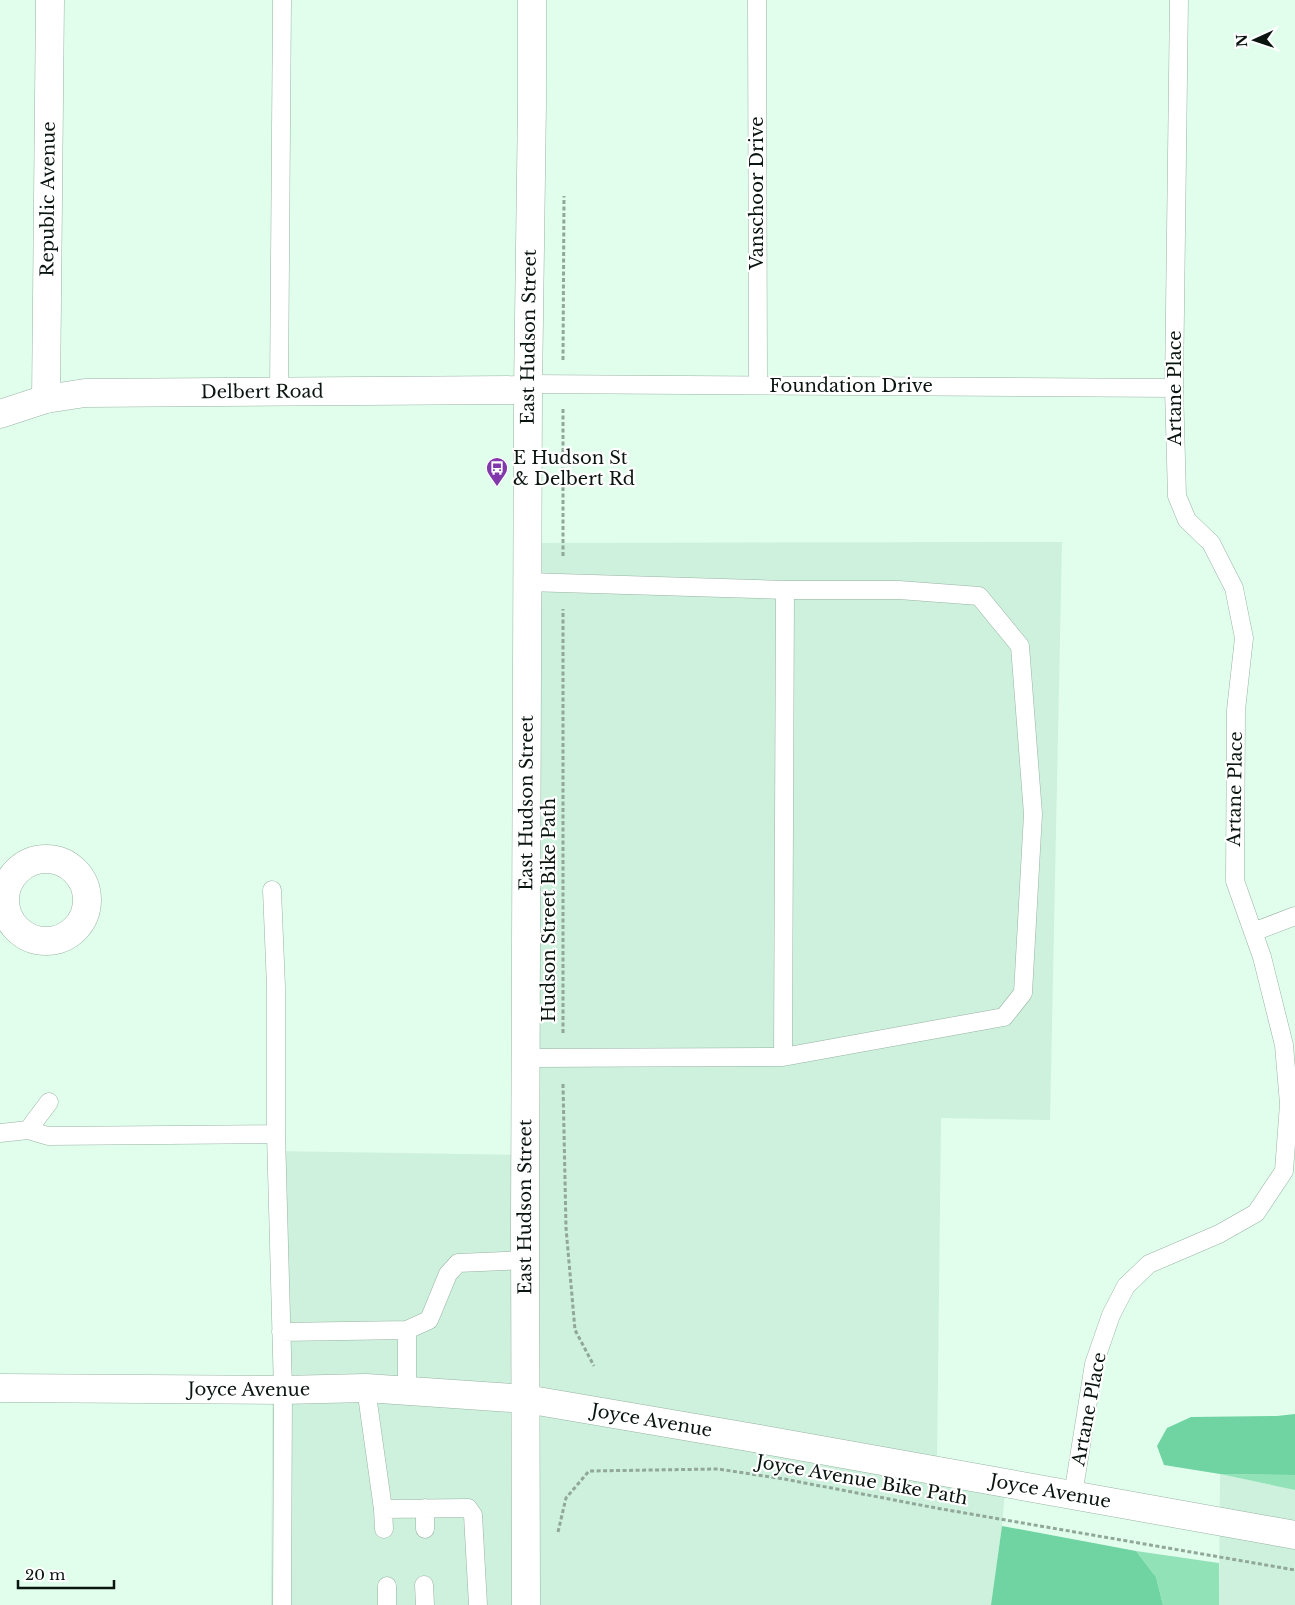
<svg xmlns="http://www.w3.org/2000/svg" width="1295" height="1605" font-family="'Libre Baskerville',serif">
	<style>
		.built { fill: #cdf1dc }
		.green { fill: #92e2b8 }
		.forest { fill: #6fd3a2 }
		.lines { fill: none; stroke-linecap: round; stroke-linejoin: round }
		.service-casing { stroke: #98b3a4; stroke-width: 19 }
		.minor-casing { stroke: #98b3a4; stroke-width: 29 }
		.tertiary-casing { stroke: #98b3a4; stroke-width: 29 }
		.secondary-casing { stroke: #98b3a4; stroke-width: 29 }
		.path { stroke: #91a79a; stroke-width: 3; stroke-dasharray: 4 2.5; stroke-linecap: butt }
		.service { stroke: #fff; stroke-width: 18 }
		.minor { stroke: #fff; stroke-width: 28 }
		.tertiary { stroke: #fff; stroke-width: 28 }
		.secondary { stroke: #fff; stroke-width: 28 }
		.labels { text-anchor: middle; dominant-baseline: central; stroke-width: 4.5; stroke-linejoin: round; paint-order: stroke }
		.street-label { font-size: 18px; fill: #0b1510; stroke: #fff }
		.poi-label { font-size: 18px; fill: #0b1510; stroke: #fff; text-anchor: start }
	</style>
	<rect width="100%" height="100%" fill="#e1feed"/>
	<!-- built -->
	<path class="built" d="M1062 542 1050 1120 941 1118 937 1463 1006 1480 1002 1526 991 1605H271L274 1151 525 1155V543Z
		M1220 1474 1295 1490V1605H1219Z"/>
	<!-- green -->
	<path class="green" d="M1220 1474 1295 1475V1490Z
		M1136 1551 1219 1563V1605H1163L1156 1577Z"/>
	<!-- forest -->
	<path class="forest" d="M1295 1414V1475L1220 1474 1164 1465 1157 1446 1167 1428 1191 1417 1277 1416Z
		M1002 1526 1136 1551 1156 1577 1163 1605H991Z"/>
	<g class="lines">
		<!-- service casing -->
		<g class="service-casing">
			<path id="service" d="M757 0 758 385
				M528 384 1174 388
				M279 391 282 0
				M272 890 276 987V1134L283 1390 282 1605
				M1253 932 1295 916
				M783 1057 1004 1017 1023 993 1033 814 1020 646 979 596 899 590H785
				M526 1058 783 1057 785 590 527 582
				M28 1130 48 1136 276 1134
				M0 1133 28 1130 49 1102
				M407 1330 429 1320 448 1274 458 1263 525 1260
				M281 1332 407 1330V1391
				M366 1388 383 1509 468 1508 473 1515 478 1605
				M1073 1495 1094 1364 1111 1315 1126 1286 1149 1264 1219 1234 1256 1213 1284 1171 1289 1104 1284 1045 1262 957 1235 881 1236 710 1244 638 1234 588 1211 543 1187 520 1177 496 1174 388 1179 0
				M383 1509 384 1529
				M425 1529V1508
				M424 1585 425 1605
				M387 1586V1605"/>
		</g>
		<!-- minor casing -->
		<g class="minor-casing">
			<g id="minor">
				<path id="s1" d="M46 399 50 0"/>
				<path id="s2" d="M0 414 46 399 85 393 528 390"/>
				<circle cx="46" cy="900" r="41"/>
			</g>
		</g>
		<!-- tertiary casing -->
		<g class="tertiary-casing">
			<g id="tertiary">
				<path id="s3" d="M0 1388 283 1390 366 1388 526 1399 754 1438 1295 1535"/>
			</g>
		</g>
		<!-- secondary casing -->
		<g class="secondary-casing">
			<g id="secondary">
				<path id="s4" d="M526 1605 525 1225 528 390 532 104V0"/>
			</g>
		</g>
		<!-- path -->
		<path class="path" d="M563 360 564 196
			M563 409V558
			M563 1033V609
			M563 1084 566 1228 575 1330 594 1366
			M558 1532 566 1498 589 1471 718 1469 784 1479 936 1508 1295 1570"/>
		<!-- service -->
		<use href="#service" class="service"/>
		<!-- minor -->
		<use href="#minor" class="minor"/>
		<!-- tertiary -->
		<use href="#tertiary" class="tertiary"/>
		<!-- secondary -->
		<use href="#secondary" class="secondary"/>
	</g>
	<!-- icons -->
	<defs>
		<g id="bus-pin" transform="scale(1.125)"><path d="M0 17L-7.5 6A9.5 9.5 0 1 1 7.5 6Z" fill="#8138ab" stroke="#fff"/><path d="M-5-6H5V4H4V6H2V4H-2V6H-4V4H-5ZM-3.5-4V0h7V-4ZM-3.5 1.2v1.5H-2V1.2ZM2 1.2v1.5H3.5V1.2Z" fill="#fff"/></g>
	</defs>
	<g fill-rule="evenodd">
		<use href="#bus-pin" x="497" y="468"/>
	</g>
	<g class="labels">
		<!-- street labels -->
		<g class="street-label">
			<text transform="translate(757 193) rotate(-90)">Vanschoor Drive</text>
			<text stroke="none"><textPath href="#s1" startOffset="200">Republic Avenue</textPath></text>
			<text stroke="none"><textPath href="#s4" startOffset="1268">East Hudson Street</textPath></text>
			<text x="851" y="386">Foundation Drive</text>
			<text transform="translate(1175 388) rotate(-90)">Artane Place</text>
			<text stroke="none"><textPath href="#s2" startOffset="265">Delbert Road</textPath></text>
			<text transform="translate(1235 789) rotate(-89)">Artane Place</text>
			<text stroke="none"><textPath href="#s4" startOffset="802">East Hudson Street</textPath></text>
			<text transform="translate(549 910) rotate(-90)">Hudson Street Bike Path</text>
			<text stroke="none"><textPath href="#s4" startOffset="398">East Hudson Street</textPath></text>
			<text stroke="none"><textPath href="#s3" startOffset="249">Joyce Avenue</textPath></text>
			<text transform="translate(1089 1409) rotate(-79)">Artane Place</text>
			<text stroke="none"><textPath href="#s3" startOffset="654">Joyce Avenue</textPath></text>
			<text transform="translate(862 1480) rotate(10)">Joyce Avenue Bike Path</text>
			<text stroke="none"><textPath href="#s3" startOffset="1059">Joyce Avenue</textPath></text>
		</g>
		<!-- poi labels -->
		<g class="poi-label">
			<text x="513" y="458">E Hudson St<tspan x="513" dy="21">&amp; Delbert Rd</tspan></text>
		</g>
	</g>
	<!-- north arrow -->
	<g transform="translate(1255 40) rotate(267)" stroke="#ffffff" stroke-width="4" paint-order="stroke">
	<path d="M0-4L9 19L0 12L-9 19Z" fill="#0b1510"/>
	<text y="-8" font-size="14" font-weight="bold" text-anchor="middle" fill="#0b1510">N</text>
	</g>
	<!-- scale -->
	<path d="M18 1580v8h96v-8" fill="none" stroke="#0b1510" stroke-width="2.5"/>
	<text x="25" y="1580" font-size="15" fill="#0b1510" stroke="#ffffff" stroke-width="4" paint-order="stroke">20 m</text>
</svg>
